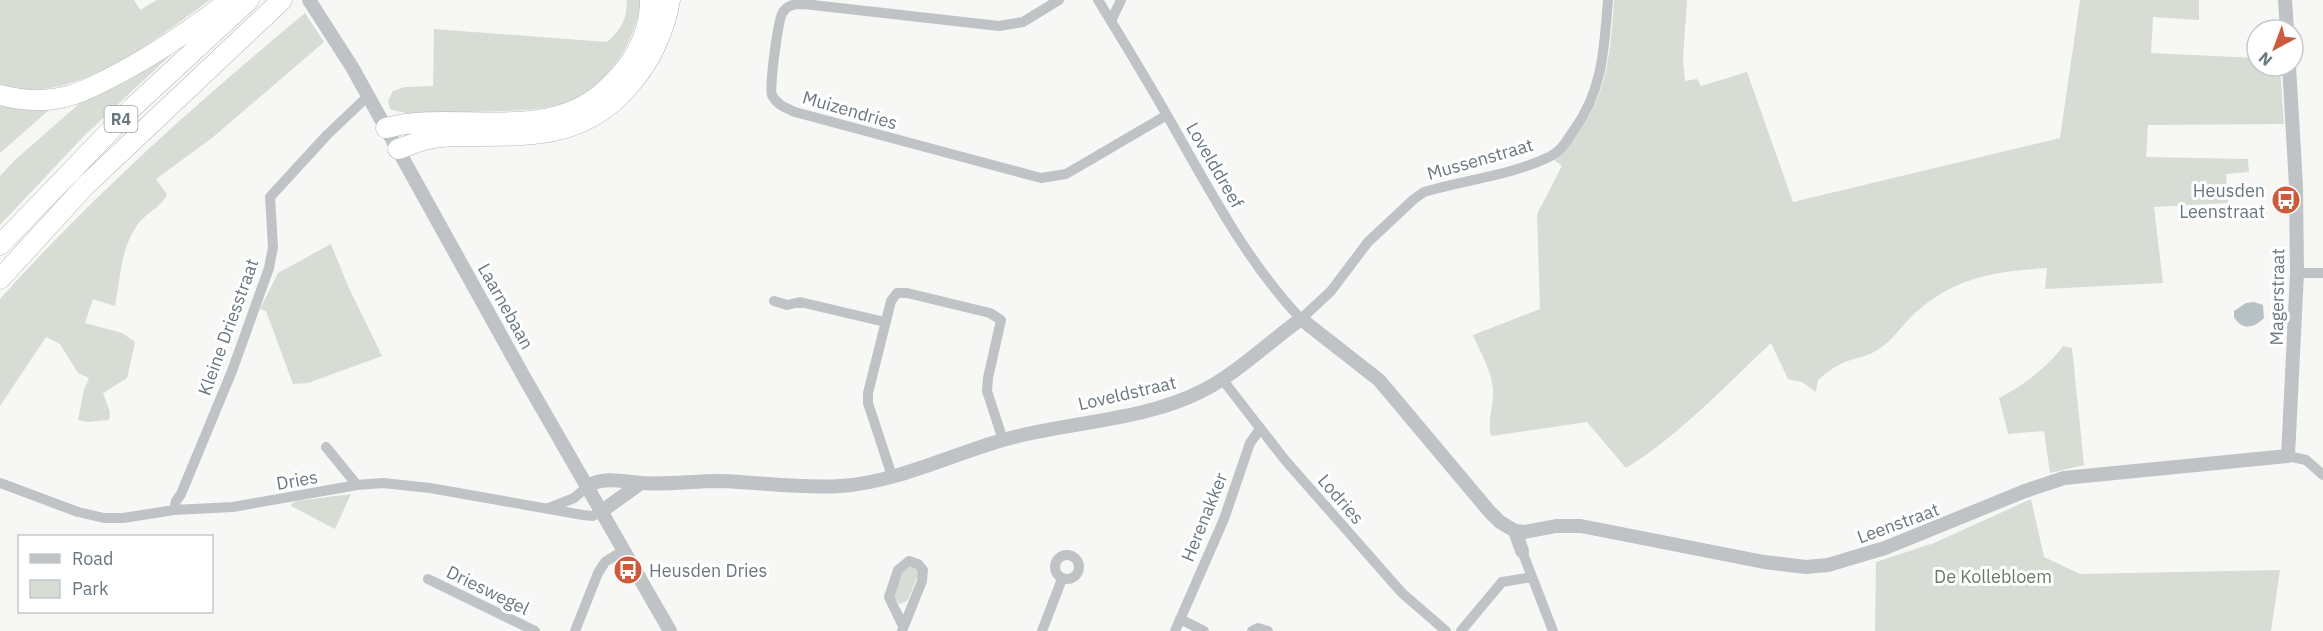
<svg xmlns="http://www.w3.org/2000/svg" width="2323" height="631" font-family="'IBM Plex Sans',sans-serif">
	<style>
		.green { fill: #d7dcd5 }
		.water { fill: #b6c1c4 }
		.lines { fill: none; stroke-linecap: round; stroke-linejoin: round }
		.motorway-casing { stroke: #b3b6b9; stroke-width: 21 }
		.minor { stroke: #bfc3c6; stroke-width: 10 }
		.tertiary { stroke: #bfc3c6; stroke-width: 14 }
		.motorway { stroke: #fff; stroke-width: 20 }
		.labels { text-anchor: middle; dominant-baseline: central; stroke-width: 6; stroke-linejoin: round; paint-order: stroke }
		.shield { fill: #fff; stroke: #97a0a8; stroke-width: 1.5 }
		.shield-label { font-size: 16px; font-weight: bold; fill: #6a7882 }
		.street-label { font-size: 18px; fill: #6a7882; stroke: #fff }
		.poi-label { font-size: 18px; fill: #6a7882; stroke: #fff; text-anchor: end }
		.park-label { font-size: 18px; fill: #6c7a68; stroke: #fff }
	</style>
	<rect width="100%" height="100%" fill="#f7f7f5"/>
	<!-- green -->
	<path class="green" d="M0 0H134L140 10 157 0H210C154 40 73 108 0 85Z
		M627 0H641C636 43 608 85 567 102 543 112 498 111 471 112 445 113 415 118 390 109L388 101 393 91 405 87 433 86 434 29 607 42C621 30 627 19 627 0Z
		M1614 0H1687L1683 60 1685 81 1697 79 1701 86 1747 72 1793 202 2060 138 2080 0H2199V20L2153 17 2151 53 2257 58V66H2280L2284 124 2148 125 2146 157 2248 159 2249 172 2226 174 2228 203 2154 207 2163 283 2045 289 2047 268C1995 272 1957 276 1915 313 1903 324 1893 340 1879 349 1869 356 1856 358 1845 362 1835 366 1826 373 1818 380L1816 392 1802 382 1788 379 1771 343C1725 386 1680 435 1626 468L1587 422 1491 436C1487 420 1494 406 1493 389 1492 372 1480 351 1473 335L1540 309 1537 214 1562 166 1554 160C1605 112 1610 66 1614 0Z
		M305 13 324 42 212 138 156 179 167 194C163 206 146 213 138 224 120 249 121 277 115 306L93 299 85 323 122 333 135 342 127 378 103 393 110 412 109 420 88 422 78 420 84 390 89 378 78 373 60 344 46 337 0 406V299C93 195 198 102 305 13Z
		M176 50 84 136 0 225V176L15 160 80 103Z
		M0 102 57 103 0 153Z
		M331 244 348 286 382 356 308 383 293 384 266 311 260 309 278 273Z
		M2063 346 2072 348 2084 465 2050 473 2044 431 2008 434 1999 398C2022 386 2048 367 2063 346Z
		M351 494 335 529 291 506 292 503 297 501Z
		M2031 499 2044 557 2080 574 2280 570 2271 631H1875L1876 562 1934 543Z
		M913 566 918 571V575L908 600 900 604 894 598V594L904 570Z"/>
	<!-- water -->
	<path class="water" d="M2254 302 2263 305 2264 318C2254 328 2242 331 2234 317V311L2246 303Z"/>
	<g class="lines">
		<!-- motorway casing -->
		<g class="motorway-casing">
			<path id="motorway" d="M0 95C22 101 46 102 68 96 81 93 94 86 106 80 150 58 191 30 230 0
				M386 128C453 110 537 142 597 97 605 91 613 82 620 75 639 54 650 28 650 0
				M398 149C408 146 418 141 429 139 445 135 463 136 479 136 539 136 587 135 629 86 651 61 664 33 670 0
				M0 245 133 107 249 0
				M0 279 85 186 282 0"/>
		</g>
		<!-- minor -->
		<path class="minor" d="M1059 0 1023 22 999 26 804 4C796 4 788 4 783 12 778 18 769 89 772 95 777 105 786 108 795 112L1041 178 1066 174 1167 115
			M1098 0C1125 44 1152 88 1177 133 1214 198 1249 264 1301 319L1331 291 1368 242 1414 199 1424 192 1435 189C1472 179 1514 174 1549 157 1562 151 1566 141 1574 130 1603 90 1604 49 1608 0
			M1111 21 1121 0
			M2297 273H2323
			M774 301 787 305 800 302 885 322
			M1222 379 1285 460 1402 593 1446 631
			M326 447 357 485
			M2288 456 2306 460 2323 475
			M892 476 868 403V393L891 301 897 293H907L990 313 1001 320 988 378 987 391 1003 440
			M0 483 78 512 104 518H123L174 510 233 507 357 485 383 483 430 488 583 515 593 516 602 511
			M549 508 574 498 588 486
			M174 510 176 501 181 494 232 371 269 268 273 247 270 197 327 135 368 96
			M1522 551 1553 631
			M1055 567a12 12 0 1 1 24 0a12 12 0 1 1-24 0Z
			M428 579 535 631
			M1180 619 1204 631
			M575 631 598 573 605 562 624 550
			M902 631 922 581 923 570 918 564 909 561 898 570 889 597 903 626
			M1042 631 1062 579
			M1175 631 1224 519 1250 443 1260 429
			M1252 631 1258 628 1268 631
			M1461 631 1502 582 1532 577"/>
		<!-- tertiary -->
		<path class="tertiary" d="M309 0 352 67 524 377 670 631
			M2285 0 2287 30
			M588 486C604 476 624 482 641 483 667 485 693 481 719 481 760 482 800 489 841 486 897 482 950 455 1003 440 1066 422 1144 421 1202 391 1235 375 1270 341 1301 319L1379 380 1489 511 1500 522 1515 531 1522 551
			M602 511 641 483
			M1515 531 1525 532 1556 526H1581L1764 562 1806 567 1828 565 1885 548 2025 491 2064 478 2288 456 2297 273 2296 186 2289 66"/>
		<!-- motorway -->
		<use href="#motorway" class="motorway"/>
	</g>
	<!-- icons -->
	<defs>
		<g id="bus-disc" transform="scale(1.5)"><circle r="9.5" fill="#ce5a3e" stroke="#fff"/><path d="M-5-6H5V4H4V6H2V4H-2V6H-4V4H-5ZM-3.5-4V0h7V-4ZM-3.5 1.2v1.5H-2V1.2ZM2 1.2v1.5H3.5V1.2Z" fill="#fff"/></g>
	</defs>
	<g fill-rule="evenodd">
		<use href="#bus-disc" x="2286" y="200"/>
		<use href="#bus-disc" x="628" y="570"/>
	</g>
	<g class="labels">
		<!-- shield labels -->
		<rect class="shield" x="104.5" y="106" width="33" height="26" rx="4.5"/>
		<g class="shield-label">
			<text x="121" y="119">R4</text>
		</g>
		<!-- street labels -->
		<g class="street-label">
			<text transform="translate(850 110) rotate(16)">Muizendries</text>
			<text transform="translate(1480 159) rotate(-16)">Mussenstraat</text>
			<text transform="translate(1215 165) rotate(60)">Lovelddreef</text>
			<text transform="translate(2277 297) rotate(-89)">Magerstraat</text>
			<text transform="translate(506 306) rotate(61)">Laarnebaan</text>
			<text transform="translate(228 327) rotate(-70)">Kleine Driesstraat</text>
			<text transform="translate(1127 393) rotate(-13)">Loveldstraat</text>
			<text transform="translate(297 480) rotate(-10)">Dries</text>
			<text transform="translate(1341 499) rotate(49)">Lodries</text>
			<text transform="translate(1204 517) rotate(-68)">Herenakker</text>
			<text transform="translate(1898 523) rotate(-20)">Leenstraat</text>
			<text transform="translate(488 590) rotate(26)">Drieswegel</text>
		</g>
		<!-- poi labels -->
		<g class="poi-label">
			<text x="2265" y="190">Heusden<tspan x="2265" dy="21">Leenstraat</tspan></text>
			<text x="649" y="570" text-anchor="start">Heusden Dries</text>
		</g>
		<!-- park labels -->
		<g class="park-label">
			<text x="1993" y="576">De Kollebloem</text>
		</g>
	</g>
	<!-- legend -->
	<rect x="18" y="535" width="195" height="78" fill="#ffffff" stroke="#c3c9cd" stroke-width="1.5"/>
	<rect x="30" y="554" width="30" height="9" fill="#bfc3c6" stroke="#c3c9cd" stroke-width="1.5"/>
	<text x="72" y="565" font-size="18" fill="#6a7882">Road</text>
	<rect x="30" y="580" width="30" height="18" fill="#d7dcd5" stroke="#c3c9cd" stroke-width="1.5"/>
	<text x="72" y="595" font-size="18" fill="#6a7882">Park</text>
	<!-- north arrow -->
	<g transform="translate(2275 48) rotate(221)"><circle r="28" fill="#ffffff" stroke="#c3c9cd" stroke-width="1.5"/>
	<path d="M0-4.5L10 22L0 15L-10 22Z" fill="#ce5a3e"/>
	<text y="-9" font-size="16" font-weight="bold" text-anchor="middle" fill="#6a7882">N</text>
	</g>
</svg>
